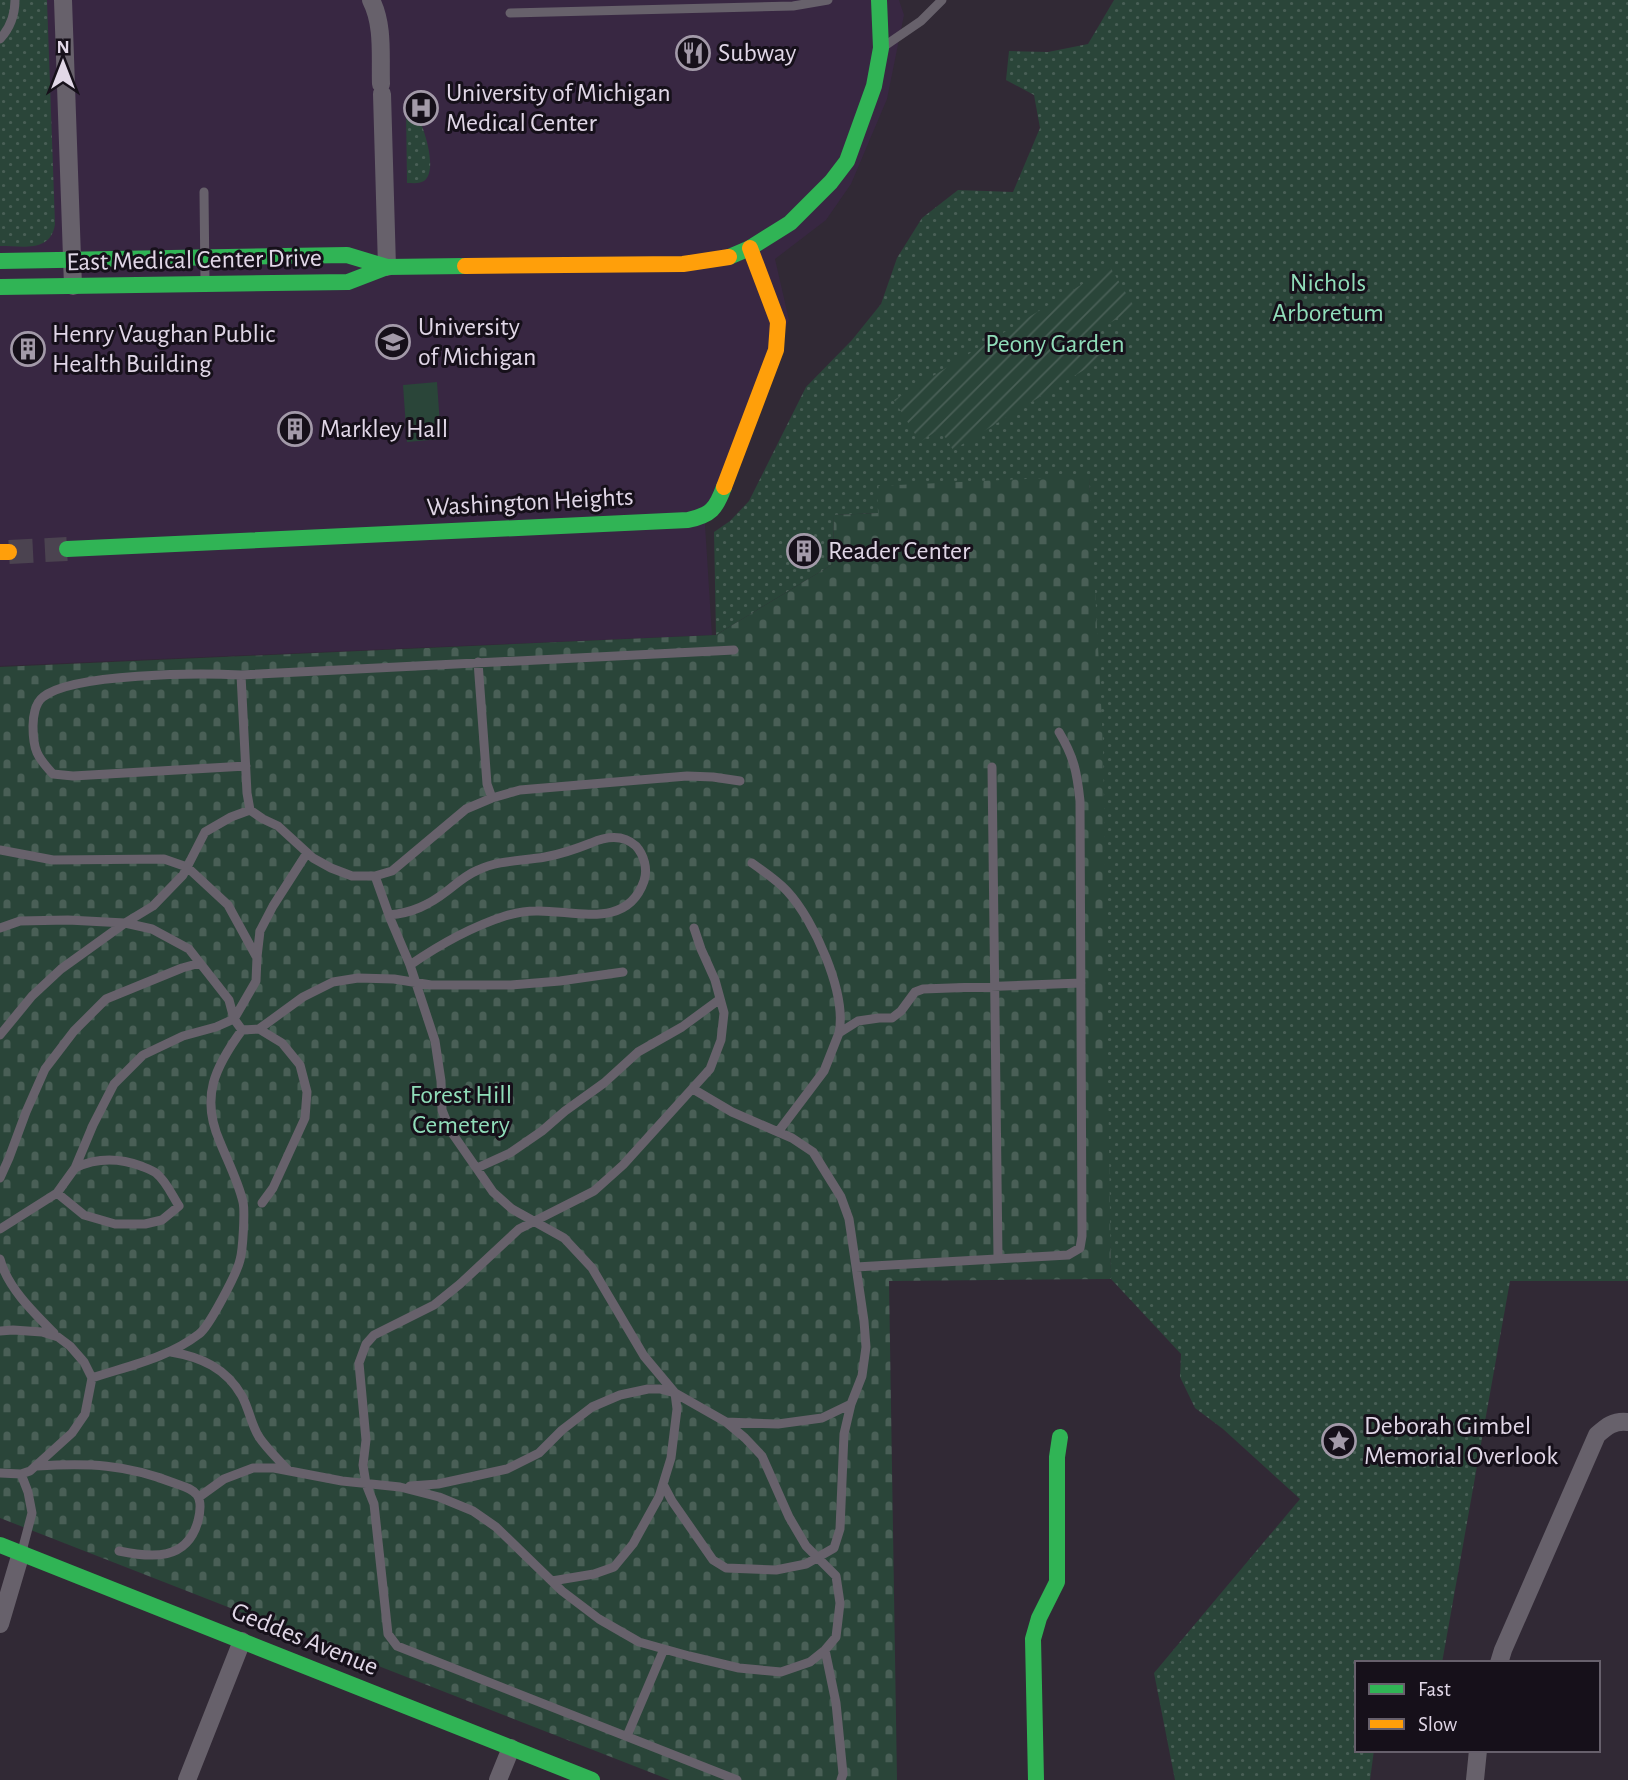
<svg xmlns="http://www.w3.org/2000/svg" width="1628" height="1780" font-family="'Alegreya Sans',sans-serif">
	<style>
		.built { fill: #382742 }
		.grass { fill: url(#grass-dots) }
		.cemetery { fill: url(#cemetery-stones) }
		.garden { fill: url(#garden-furrows) }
		.pitch { fill: #2a4539 }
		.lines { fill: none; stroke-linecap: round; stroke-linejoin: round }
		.secondary-tunnel { stroke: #4b4350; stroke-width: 24; stroke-dasharray: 24 12; stroke-linecap: butt }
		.lane { stroke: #67616b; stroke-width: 9 }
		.street { stroke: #67616b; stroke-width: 18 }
		.fast { stroke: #30b455; stroke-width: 16 }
		.slow { stroke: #ff9f0a; stroke-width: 16 }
		.labels { text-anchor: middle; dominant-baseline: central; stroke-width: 6; stroke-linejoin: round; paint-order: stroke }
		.poi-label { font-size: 26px; fill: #e1d7e7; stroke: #16101a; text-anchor: start }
		.street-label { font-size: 26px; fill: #e1d7e7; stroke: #16101a }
		.park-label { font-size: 26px; fill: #90ddb9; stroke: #16101a }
	</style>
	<defs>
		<pattern id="grass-dots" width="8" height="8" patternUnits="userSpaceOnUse" patternTransform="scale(1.75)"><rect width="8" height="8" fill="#2a4539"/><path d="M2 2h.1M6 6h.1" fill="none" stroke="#495f56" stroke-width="1.8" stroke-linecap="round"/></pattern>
		<pattern id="cemetery-stones" width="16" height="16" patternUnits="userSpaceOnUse" patternTransform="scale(1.75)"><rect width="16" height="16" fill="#2a4539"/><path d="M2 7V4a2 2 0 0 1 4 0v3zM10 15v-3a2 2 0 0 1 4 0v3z" fill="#495f56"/></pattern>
		<pattern id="garden-furrows" width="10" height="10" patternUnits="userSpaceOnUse" patternTransform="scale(1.75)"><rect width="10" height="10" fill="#2a4539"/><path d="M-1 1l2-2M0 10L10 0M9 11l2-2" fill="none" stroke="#495f56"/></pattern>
	</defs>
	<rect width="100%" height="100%" fill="#312935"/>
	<!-- built -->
	<path class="built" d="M0 0H899L904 15 887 99 851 184 826 220 775 259 789 320 705 525 712 635 0 666Z"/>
	<!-- grass -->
	<path class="grass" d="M0 0H47L55 224C51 253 22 246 0 246Z
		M1114 0H1628V1281H1510L1442 1663H1357V1750H1374L1370 1780H1175L1154 1673 1300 1499 1223 1429 1195 1408 1180 1377 1181 1354 1111 1279 1089 477 878 513 834 515 833 564 716 635 714 532 730 521 749 501 806 387 852 340 881 304 897 258 922 218 958 190 1013 192 1040 128 1034 95 1006 80 1009 51 1048 52 1088 44Z
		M406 109 415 111C423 124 439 170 424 181 419 184 413 183 407 183Z"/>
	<!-- cemetery -->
	<path class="cemetery" d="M1089 476 1103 741 1111 1279 889 1281 897 1780H670L0 1518V667L716 635 833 564 834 515 878 513 877 486Z"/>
	<!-- garden -->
	<path class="garden" d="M1110 267 1135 308 1093 333 1107 356 953 450 940 429 920 442 894 400Z"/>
	<!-- pitch -->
	<path class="pitch" d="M437 382 441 439 407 442 403 385Z"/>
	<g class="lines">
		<!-- secondary-tunnel -->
		<path class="secondary-tunnel" d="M9 552 67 549"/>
		<!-- lane -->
		<path class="lane" d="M510 13 793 6 828 0
			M0 39C10 28 15 15 15 0
			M883 47 921 21 942 0
			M204 192 205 282
			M478 662 487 784 492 798
			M241 675 247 793 250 810 263 819 278 826 313 858 331 868 352 876H375L392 871 466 809 492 798 520 790 687 776 713 777 740 781
			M246 766 73 776 53 774C37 757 33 750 33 726 33 717 35 703 43 697 73 673 200 673 241 675L734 650
			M992 767 998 1258
			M0 850 53 860 164 859 187 867 228 905 256 956
			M752 863C764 872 777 880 787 891 814 920 847 993 839 1033
			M389 915C412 913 429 905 447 891 457 883 466 875 478 870 499 860 523 861 545 857 562 854 576 849 591 843 607 836 623 834 636 846 644 855 648 869 644 881 627 930 575 910 536 911 526 911 515 913 505 916 471 927 439 945 410 965
			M0 928 20 921 68 920 125 923 152 929 189 949 229 1000 234 1019 242 1030 259 1029 303 997 333 982 358 978 394 979 431 985H511L560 981 623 972
			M694 928 701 949 715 980 724 1013 721 1040 710 1069 623 1165 594 1191 519 1229 460 1284 434 1305 374 1335 366 1344 359 1363 366 1440 363 1465 366 1484 374 1504 388 1634 397 1646 737 1780
			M259 1029 282 1043 300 1065 307 1092 305 1118 273 1188 262 1203
			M0 1035 32 996 61 969 125 923 153 906 183 875 205 832 231 817 250 810
			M778 1132 824 1071 839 1033 858 1021 879 1018H892L901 1011 915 992 923 989 1081 983
			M477 1168 510 1153 542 1131 565 1111 604 1083 638 1052 682 1027 720 999
			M0 1178 9 1158 26 1112 45 1069 74 1031 106 999 182 968 200 963
			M57 1193 84 1215 115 1224H145L162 1220 179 1206C172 1195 166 1181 156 1173 152 1170 146 1168 141 1166 119 1158 96 1158 75 1168
			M0 1229 57 1193 75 1168 93 1125 114 1084 143 1055 183 1036 216 1027 234 1019 256 981 257 957 260 931 273 906 307 853
			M0 1259C7 1287 34 1313 54 1333
			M856 1267 1068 1255 1080 1248 1082 1236 1080 801C1077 772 1074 757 1059 732
			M0 1331 13 1330 42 1332 58 1337 70 1346 84 1362 92 1378 85 1414 72 1433 30 1471 21 1474 0 1473
			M171 1352C201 1357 226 1368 242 1396 249 1409 251 1424 259 1437 267 1449 278 1459 288 1470
			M92 1378C128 1366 168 1358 199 1334 209 1327 237 1273 240 1260 243 1250 245 1211 243 1202 238 1181 228 1162 220 1142 200 1097 215 1067 242 1030
			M726 1422 778 1424 822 1418 851 1404
			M37 1466C89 1463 125 1464 174 1483 182 1486 192 1488 197 1495 202 1502 200 1513 198 1521 187 1561 152 1558 119 1551
			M21 1474 28 1492 32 1513 22 1551
			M663 1484 672 1501 713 1560 726 1568 776 1570 806 1564 834 1548 840 1529 844 1434 851 1404 862 1376 866 1347 864 1321 849 1219 841 1197 813 1152 792 1138 732 1112 693 1089
			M410 1486 438 1484 507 1469 539 1453 562 1430 592 1407 620 1395 648 1389H660L675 1393 677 1409 671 1458 659 1497 633 1544 614 1567 594 1574 552 1581
			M199 1497 224 1479 253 1468H274L342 1481 400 1487 439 1497 473 1511 496 1527 562 1591 599 1619 639 1642 689 1656 739 1668 781 1672 810 1662 825 1650 836 1637 840 1603 836 1576 806 1546 789 1517 762 1456 745 1438 726 1422 675 1393 644 1356 592 1268 564 1238 512 1209 493 1192 450 1130 442 1110 441 1081 435 1041 410 965 390 918 375 876
			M825 1650 836 1703 843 1774 841 1780
			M627 1736 664 1649"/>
		<!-- street -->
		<path class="street" d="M63 0 73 286
			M371 0C384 25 380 57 381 84
			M382 94 387 267
			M0 1624 21 1553
			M1499 1663 1503 1650 1597 1435C1606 1427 1614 1420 1628 1422
			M187 1780 242 1641
			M498 1780 511 1748
			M1475 1780 1478 1750"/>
		<!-- fast -->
		<path class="fast" d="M729 257 750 248 790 223 831 182 847 161 874 86 881 48 879 0
			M0 261 347 255 387 267 465 266
			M0 287 348 282 387 267
			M67 549 688 520C711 515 716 509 724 487
			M0 1545 592 1780
			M1036 1780 1033 1639 1039 1618 1057 1582V1457L1060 1437"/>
		<!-- slow -->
		<path class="slow" d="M465 266 683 264 729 257
			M724 487 776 350 778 322 750 248
			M0 552H9"/>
	</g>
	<!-- icons -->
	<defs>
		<g id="restaurant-ring" transform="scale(1.75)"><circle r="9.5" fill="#16101a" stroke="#a39aa9" stroke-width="1.5"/><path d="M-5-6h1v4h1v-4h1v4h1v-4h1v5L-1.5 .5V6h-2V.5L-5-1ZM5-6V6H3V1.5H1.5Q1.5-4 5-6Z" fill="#a39aa9"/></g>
		<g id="hospital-ring" transform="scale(1.75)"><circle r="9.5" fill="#16101a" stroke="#a39aa9" stroke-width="1.5"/><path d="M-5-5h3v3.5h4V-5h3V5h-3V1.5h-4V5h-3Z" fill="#a39aa9"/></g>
		<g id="university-ring" transform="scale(1.75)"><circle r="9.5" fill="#16101a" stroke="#a39aa9" stroke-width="1.5"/><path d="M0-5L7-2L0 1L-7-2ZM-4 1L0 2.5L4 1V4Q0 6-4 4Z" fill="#a39aa9"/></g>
		<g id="building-ring" transform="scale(1.75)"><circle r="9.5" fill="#16101a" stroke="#a39aa9" stroke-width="1.5"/><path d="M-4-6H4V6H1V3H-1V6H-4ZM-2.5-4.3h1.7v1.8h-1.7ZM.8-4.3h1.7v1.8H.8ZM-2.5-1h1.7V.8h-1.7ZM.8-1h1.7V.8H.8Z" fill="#a39aa9"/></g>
		<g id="sight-ring" transform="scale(1.75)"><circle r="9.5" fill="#16101a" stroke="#a39aa9" stroke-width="1.5"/><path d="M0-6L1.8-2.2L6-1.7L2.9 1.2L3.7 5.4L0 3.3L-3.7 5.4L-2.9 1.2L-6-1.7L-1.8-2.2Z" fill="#a39aa9"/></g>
	</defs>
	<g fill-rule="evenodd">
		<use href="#restaurant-ring" x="693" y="53"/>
		<use href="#hospital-ring" x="421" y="108"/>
		<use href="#university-ring" x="393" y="342"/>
		<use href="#building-ring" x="28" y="349"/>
		<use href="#building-ring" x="295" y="429"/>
		<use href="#building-ring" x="804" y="551"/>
		<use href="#sight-ring" x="1339" y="1441"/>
	</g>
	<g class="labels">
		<!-- poi labels -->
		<g class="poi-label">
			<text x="718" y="53">Subway</text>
			<text x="446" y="93">University of Michigan<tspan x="446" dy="30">Medical Center</tspan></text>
			<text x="418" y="327">University<tspan x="418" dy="30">of Michigan</tspan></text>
			<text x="52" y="334">Henry Vaughan Public<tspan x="52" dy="30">Health Building</tspan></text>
			<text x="320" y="429">Markley Hall</text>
			<text x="828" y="551">Reader Center</text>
			<text x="1364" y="1426">Deborah Gimbel<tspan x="1364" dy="30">Memorial Overlook</tspan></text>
		</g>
		<!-- street labels -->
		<g class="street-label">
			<text transform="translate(194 260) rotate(-1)">East Medical Center Drive</text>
			<text transform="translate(530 502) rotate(-3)">Washington Heights</text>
			<text transform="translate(305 1639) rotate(22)">Geddes Avenue</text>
		</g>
		<!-- park labels -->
		<g class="park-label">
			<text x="1328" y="283">Nichols<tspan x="1328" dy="30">Arboretum</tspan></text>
			<text x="1055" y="344">Peony Garden</text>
			<text x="461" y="1095">Forest Hill<tspan x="461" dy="30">Cemetery</tspan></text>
		</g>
	</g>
	<!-- legend -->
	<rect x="1355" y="1661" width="245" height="91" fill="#16101a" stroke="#67606c" stroke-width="2"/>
	<rect x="1369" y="1684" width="35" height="10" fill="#30b455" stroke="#67606c" stroke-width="2"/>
	<text x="1418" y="1696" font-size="21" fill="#e1d7e7">Fast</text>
	<rect x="1369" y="1719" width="35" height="10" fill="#ff9f0a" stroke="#67606c" stroke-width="2"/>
	<text x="1418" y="1731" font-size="21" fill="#e1d7e7">Slow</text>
	<!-- north arrow -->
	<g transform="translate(63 63)" stroke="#16101a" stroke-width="5" paint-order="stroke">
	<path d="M0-5L12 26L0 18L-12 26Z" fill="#e1d7e7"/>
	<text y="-10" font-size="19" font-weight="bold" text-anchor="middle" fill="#e1d7e7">N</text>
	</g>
</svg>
